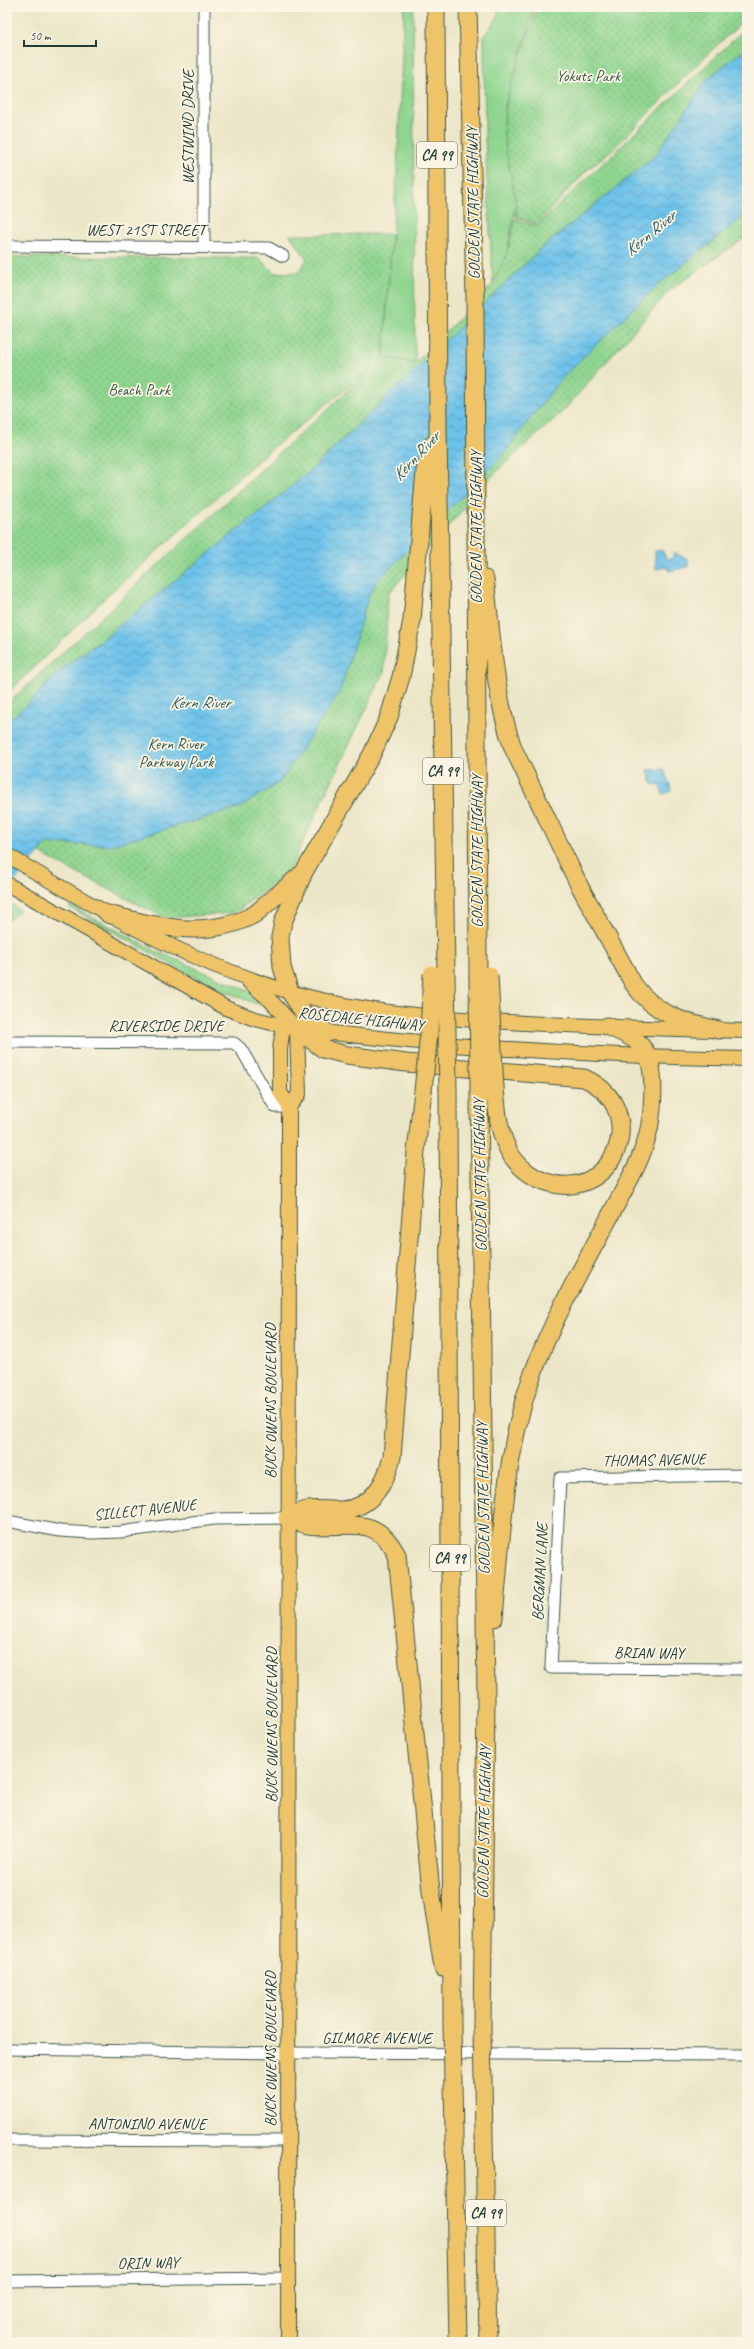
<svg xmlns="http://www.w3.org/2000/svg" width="754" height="2349" font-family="Caveat,sans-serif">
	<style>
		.grass { fill: #8fd58f; stroke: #578962 }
		.park { fill: url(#park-dots); stroke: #578962 }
		.water { fill: url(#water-waves); stroke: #46808f }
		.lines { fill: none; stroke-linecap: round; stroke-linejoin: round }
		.minor-casing { stroke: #3e564a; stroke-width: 13 }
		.major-casing { stroke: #3e564a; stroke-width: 16 }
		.highway-casing { stroke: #3e564a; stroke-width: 19 }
		.minor { stroke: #fff; stroke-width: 11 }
		.major { stroke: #efc469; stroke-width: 14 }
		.highway { stroke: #efc469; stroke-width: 17 }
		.highway-bridge-casing { stroke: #3e564a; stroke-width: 19; stroke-linecap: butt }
		.highway-bridge { stroke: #efc469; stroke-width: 17 }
		.labels { text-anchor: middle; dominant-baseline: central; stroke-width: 3.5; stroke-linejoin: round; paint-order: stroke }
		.shield { fill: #fcf5e5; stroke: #617469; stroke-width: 1 }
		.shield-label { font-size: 15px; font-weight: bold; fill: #1f3d34 }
		.park-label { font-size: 16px; fill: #355b46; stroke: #fcf5e5 }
		.street-label { font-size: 16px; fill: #1f3d34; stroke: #fcf5e5 }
		.water-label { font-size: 17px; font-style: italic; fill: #325e62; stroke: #fcf5e5 }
	</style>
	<defs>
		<pattern id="park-dots" width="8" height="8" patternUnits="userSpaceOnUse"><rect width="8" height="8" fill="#8fd58f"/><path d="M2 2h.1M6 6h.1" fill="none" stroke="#74ae76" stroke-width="1.8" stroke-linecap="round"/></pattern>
		<pattern id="water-waves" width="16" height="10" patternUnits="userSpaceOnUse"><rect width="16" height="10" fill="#6dc2ea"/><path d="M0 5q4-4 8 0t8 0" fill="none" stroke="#599fbe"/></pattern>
	</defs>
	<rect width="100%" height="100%" fill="#fcf5e5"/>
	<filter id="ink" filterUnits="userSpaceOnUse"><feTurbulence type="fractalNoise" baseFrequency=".025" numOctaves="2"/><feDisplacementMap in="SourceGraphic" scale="8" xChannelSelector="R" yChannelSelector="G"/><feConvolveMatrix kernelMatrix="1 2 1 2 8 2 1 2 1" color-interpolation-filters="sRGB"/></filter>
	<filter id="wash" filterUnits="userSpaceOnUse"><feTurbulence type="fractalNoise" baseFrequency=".012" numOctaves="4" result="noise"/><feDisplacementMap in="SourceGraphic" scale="16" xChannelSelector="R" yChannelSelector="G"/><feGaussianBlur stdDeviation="0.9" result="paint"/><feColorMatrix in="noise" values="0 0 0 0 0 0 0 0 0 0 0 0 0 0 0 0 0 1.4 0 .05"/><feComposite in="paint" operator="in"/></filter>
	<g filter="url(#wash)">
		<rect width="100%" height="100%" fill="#ece6c8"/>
		<!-- grass -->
		<path class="grass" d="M404 7H413L415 363 383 358 397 173Z
			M498 7H535L505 105 504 131 516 204 507 253 493 284 485 140 484 36 498 17Z
			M70 905 158 952 249 991 262 1001 260 1005 210 986 69 907Z"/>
		<!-- park -->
		<path class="park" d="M538 7H747V21L739 25 714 48 614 148 586 171 537 224 516 217C517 187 504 159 504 130 503 92 526 43 538 7Z
			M747 27V236L670 290 563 411 497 471 388 594 384 672 287 875 234 913 165 918 69 869 7 835V704L375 365 266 453 106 597 7 694V257L259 258 274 273 298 272 307 259 290 235 392 234 383 357 415 363 493 284 507 253 515 219 537 226Z
			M7 902 20 910 7 921Z"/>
		<!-- water -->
		<path class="water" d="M747 48V214L658 285 566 374 529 420 501 458 377 581 368 597 340 691 280 782 239 808 111 845 47 844 7 890V722L32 700 54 675 104 638 309 472 543 247 655 156 709 77Z
			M662 550 667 559H672L674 553 688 559V567L669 571 668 567 656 569 655 551Z
			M664 769 672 791 663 794 660 786 652 784 648 770Z"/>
	</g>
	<g filter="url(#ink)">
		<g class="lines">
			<!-- minor casing -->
			<g class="minor-casing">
				<path id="minor" d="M7 246 269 248 283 256
					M204 246V7
					M7 1042 234 1043 241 1049 275 1107H289
					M747 1475 560 1478 551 1668 747 1669
					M7 1521 60 1531 91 1533 121 1532 214 1519 287 1518
					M7 2049 287 2053 747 2055
					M7 2140 287 2141
					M7 2281 288 2278"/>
			</g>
			<!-- major casing -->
			<g class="major-casing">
				<path id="major" d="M7 855C103 913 203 971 313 998 382 1015 454 1019 525 1023 599 1027 673 1029 747 1031
					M7 884 226 1008 252 1018 291 1028
					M249 982 270 1000 297 1029
					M283 1027 280 1049V1092L289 1107 288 2342
					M317 1031C460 1049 603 1056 747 1059
					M289 1107 299 1094 297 1029"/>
			</g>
			<!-- highway casing -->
			<g class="highway-casing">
				<path id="highway" d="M436 7 438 430 446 974
					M468 7 475 299 478 976
					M485 579C492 636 494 694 513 748L579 885 634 985C656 1015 685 1023 719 1030
					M108 914C156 927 208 940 255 914L304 872
					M297 1029 323 1049 347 1055 406 1063 584 1078C655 1110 611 1209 541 1180 527 1174 513 1162 507 1147 498 1129 497 1108 495 1088
					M328 1033 308 1020 290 992 282 967 280 937 283 922 304 872 372 754 389 717 401 677 412 620 425 471 433 444
					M448 1091 452 2024
					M479 1092 486 1701 482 2025
					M287 1518C294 1520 301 1524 308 1525 347 1530 374 1511 397 1555L431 1891 443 1968
					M287 1518C293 1516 301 1511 307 1510 318 1508 330 1511 341 1510 371 1509 386 1483 392 1457L416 1151 423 1091
					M494 1618C501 1545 504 1468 525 1397 544 1334 578 1276 609 1218 622 1192 640 1165 647 1137 653 1116 656 1076 648 1056 640 1039 623 1033 607 1026
					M453 2083 458 2342
					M483 2083 488 2342"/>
			</g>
			<!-- minor -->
			<use href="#minor" class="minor"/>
			<!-- major -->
			<use href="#major" class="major"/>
			<!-- highway -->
			<use href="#highway" class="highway"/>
			<!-- highway-bridge casing -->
			<g class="highway-bridge-casing">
				<path id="highway-bridge" d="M446 974 448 1091
					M489 975 495 1088
					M478 976 479 1092
					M423 1091 429 1033 432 974
					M452 2024 453 2083
					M482 2025 483 2083"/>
			</g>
			<!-- highway-bridge -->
			<use href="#highway-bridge" class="highway-bridge"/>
		</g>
	</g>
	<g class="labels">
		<!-- shield labels -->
		<g class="shield">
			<rect x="417" y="142" width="40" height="26" rx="3"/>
			<rect x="423" y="758" width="40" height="26" rx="3"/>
			<rect x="430" y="1545" width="40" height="26" rx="3"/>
			<rect x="466" y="2200" width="40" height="26" rx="3"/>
		</g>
		<g class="shield-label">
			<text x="437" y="155">CA 99</text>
			<text x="443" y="771">CA 99</text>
			<text x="450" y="1558">CA 99</text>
			<text x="486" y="2213">CA 99</text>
		</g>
		<!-- park labels -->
		<g class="park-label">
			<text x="588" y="76">Yokuts Park</text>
			<text x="139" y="390">Beach Park</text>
			<text x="176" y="744">Kern River<tspan x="176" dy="18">Parkway Park</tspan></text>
		</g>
		<!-- street labels -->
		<g class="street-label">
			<text transform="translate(188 127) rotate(-90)">WESTWIND DRIVE</text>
			<text transform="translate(473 203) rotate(-91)">GOLDEN STATE HIGHWAY</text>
			<text x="146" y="230">WEST 21ST STREET</text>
			<text transform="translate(476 527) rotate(-90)">GOLDEN STATE HIGHWAY</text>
			<text transform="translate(477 851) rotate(-90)">GOLDEN STATE HIGHWAY</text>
			<text transform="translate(361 1019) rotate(6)">ROSEDALE HIGHWAY</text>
			<text x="166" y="1026">RIVERSIDE DRIVE</text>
			<text transform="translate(480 1175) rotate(-91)">GOLDEN STATE HIGHWAY</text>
			<text transform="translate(271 1401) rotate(-90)">BUCK OWENS BOULEVARD</text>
			<text transform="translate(654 1460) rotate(-1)">THOMAS AVENUE</text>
			<text transform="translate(483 1498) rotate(-91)">GOLDEN STATE HIGHWAY</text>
			<text transform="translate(145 1510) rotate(-6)">SILLECT AVENUE</text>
			<text transform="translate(540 1572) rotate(-87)">BERGMAN LANE</text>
			<text x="649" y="1653">BRIAN WAY</text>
			<text transform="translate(272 1725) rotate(-90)">BUCK OWENS BOULEVARD</text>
			<text transform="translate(484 1822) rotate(-89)">GOLDEN STATE HIGHWAY</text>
			<text x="377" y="2038">GILMORE AVENUE</text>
			<text transform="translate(271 2049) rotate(-90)">BUCK OWENS BOULEVARD</text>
			<text x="147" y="2124">ANTONINO AVENUE</text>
			<text transform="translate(148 2263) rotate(-1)">ORIN WAY</text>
		</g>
		<!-- water labels -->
		<g class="water-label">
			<text transform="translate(650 233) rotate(-40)">Kern River</text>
			<text transform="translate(416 456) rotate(-47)">Kern River</text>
			<text x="200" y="702">Kern River</text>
		</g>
	</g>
	<!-- margin -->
	<rect width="754" height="2349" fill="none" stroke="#fcf5e5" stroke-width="24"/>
	<!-- scale -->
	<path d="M24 40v6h72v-6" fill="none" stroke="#1f3d34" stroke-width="2"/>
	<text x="30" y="40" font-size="12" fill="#1f3d34" stroke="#fcf5e5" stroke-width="3" paint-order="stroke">50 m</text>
</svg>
